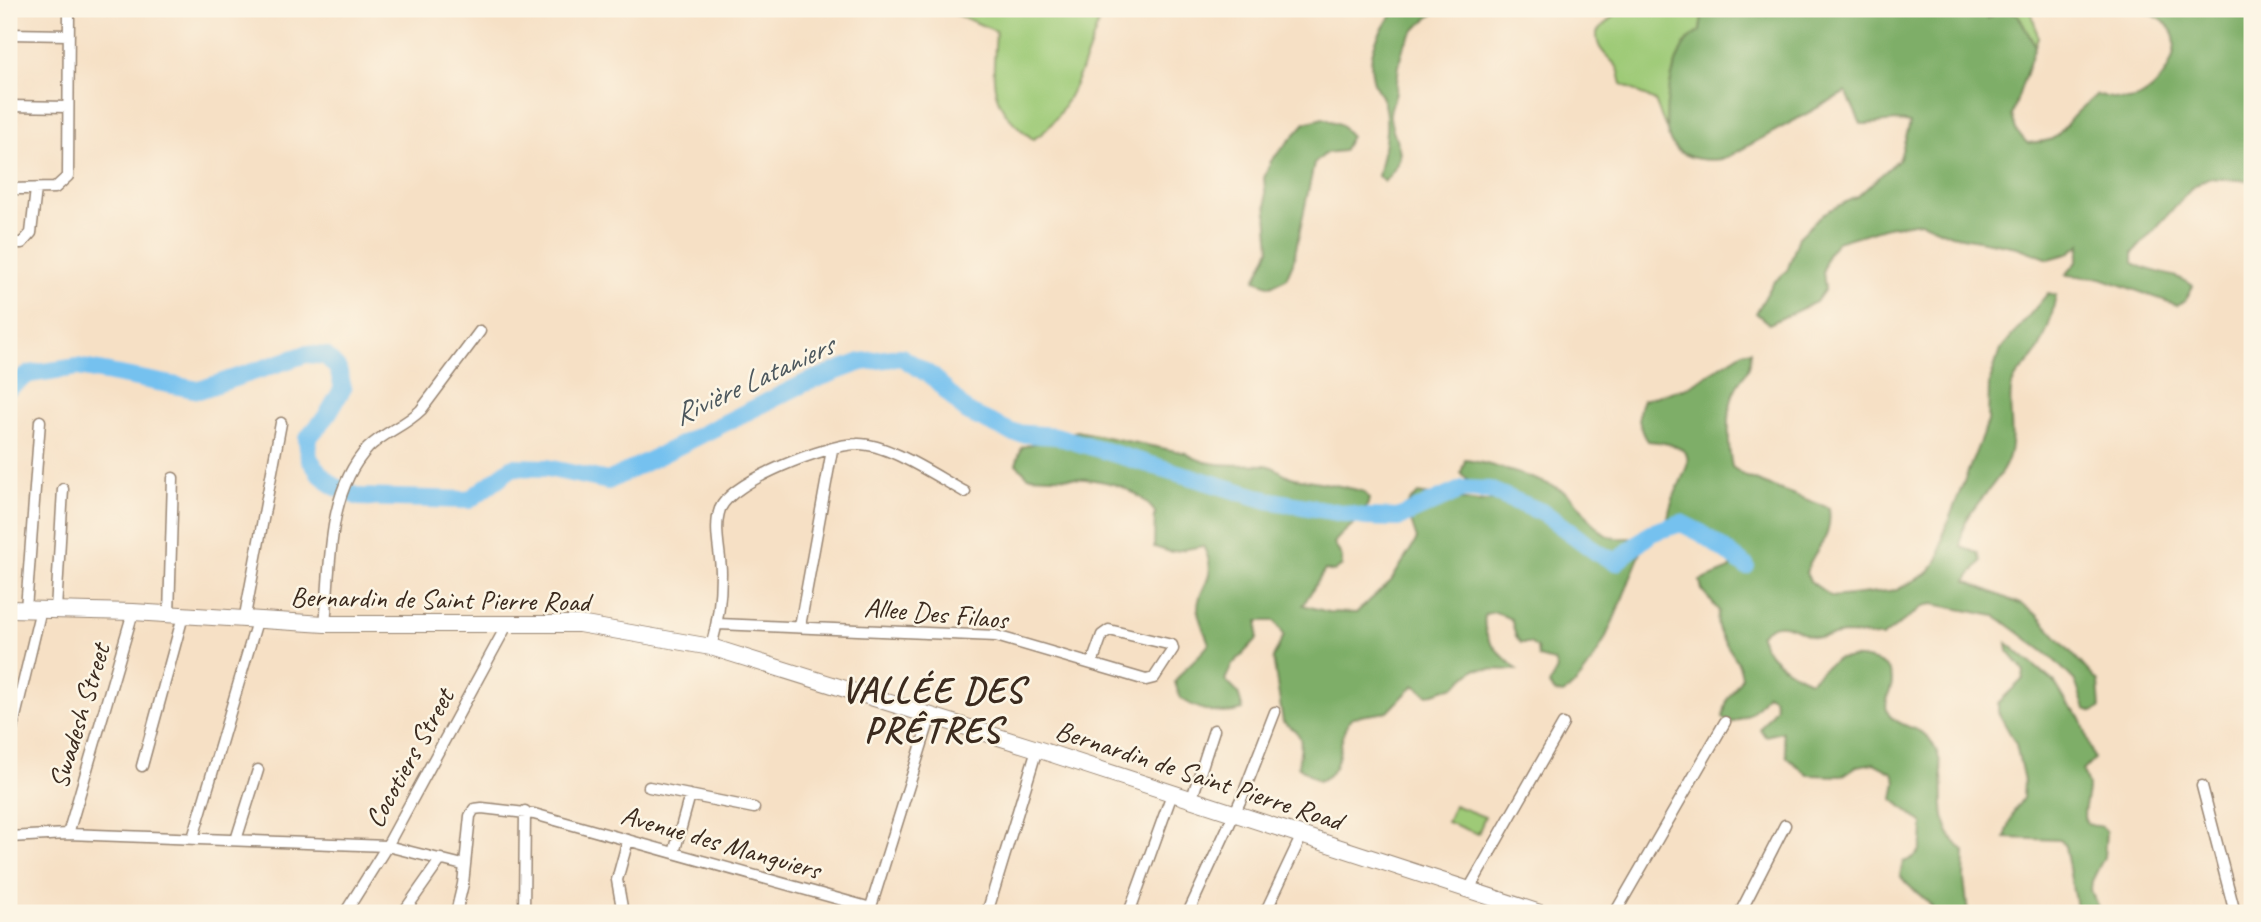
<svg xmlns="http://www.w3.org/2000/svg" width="2261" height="922" font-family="Caveat,sans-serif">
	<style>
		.green { fill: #9eca77; stroke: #6c7a4a; stroke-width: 2 }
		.forest { fill: #7eae68; stroke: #5c6c43; stroke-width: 2 }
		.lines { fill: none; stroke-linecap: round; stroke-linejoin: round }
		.river { stroke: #75c1ef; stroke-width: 18 }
		.street-casing { stroke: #988572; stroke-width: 13 }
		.secondary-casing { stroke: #988572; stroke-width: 18 }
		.street { stroke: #fff; stroke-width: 10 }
		.secondary { stroke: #fff; stroke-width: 16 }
		.labels { text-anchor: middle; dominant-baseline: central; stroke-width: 5; stroke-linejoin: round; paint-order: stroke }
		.street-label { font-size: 28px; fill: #3b2a1e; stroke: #fcf5e5 }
		.water-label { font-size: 30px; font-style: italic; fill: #4c575d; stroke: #fcf5e5 }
		.district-label { font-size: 35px; font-weight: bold; letter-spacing: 2px; fill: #3b2a1e; stroke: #fcf5e5 }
	</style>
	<rect width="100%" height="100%" fill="#fcf5e5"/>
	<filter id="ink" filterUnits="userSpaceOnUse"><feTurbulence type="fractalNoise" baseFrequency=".0143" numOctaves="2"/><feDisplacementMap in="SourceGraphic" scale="14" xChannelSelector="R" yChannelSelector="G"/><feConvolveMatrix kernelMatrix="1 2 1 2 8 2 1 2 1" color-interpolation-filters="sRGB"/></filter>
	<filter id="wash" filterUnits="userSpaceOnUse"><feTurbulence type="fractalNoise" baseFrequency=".00686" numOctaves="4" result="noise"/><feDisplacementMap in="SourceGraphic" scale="28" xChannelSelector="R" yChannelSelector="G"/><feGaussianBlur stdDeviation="1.57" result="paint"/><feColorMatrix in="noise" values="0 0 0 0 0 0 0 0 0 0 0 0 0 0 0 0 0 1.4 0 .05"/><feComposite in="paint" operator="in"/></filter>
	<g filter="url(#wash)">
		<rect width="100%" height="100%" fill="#f6e0c5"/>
		<!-- green -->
		<path class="green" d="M943 9H1103C1092 43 1066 125 1033 139 986 105 993 83 996 31Z
			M1620 9H1703L1700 31C1668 56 1669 93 1667 131L1655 101 1622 84C1620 79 1620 71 1617 67 1607 54 1596 51 1597 32Z
			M2003 9H2031L2038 37 2035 46 2018 15Z
			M1454 805 1485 817 1478 834 1447 822Z"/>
		<!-- forest -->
		<path class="forest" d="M1396 9H1440C1401 38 1401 44 1396 91 1395 99 1389 109 1390 117 1394 149 1413 150 1384 182L1378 176C1383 154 1390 126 1384 104 1382 96 1375 88 1373 79 1366 50 1380 31 1396 9Z
			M1703 9H1990L1987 18 2003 9 2018 15 2035 46 2012 115 2016 130 2027 143C2056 141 2054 140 2070 120 2077 111 2088 103 2096 95 2106 97 2119 100 2129 100 2154 98 2182 58 2173 34 2168 20 2151 14 2139 9H2252V181L2208 178 2192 188 2133 253V263C2151 274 2176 272 2193 286L2185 301 2177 305 2101 278 2066 275 2077 262 2081 244 2067 254 2049 259 2017 247 1951 235 1921 222 1887 227 1837 242 1827 255 1823 271 1825 289 1816 302 1769 324 1756 313 1773 283 1787 271 1799 237 1824 213 1858 196 1900 158 1910 123C1892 118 1879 125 1861 124L1846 92 1724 159C1708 161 1685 160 1673 146 1657 126 1672 59 1687 41 1691 37 1696 34 1700 31Z
			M1323 118 1340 124 1351 136 1343 151 1326 153 1314 164 1293 263 1286 279 1271 286 1255 280 1270 249 1264 178 1271 161 1305 123Z
			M2048 293 2056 295C2052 317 2047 335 2035 355 2029 364 2015 374 2012 385 2006 408 2018 439 2006 464 1993 493 1959 512 1961 547L1978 553 1981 561 1966 581 2022 605 2037 615 2098 682 2100 708 2093 712 2085 709 2075 681 2051 657 2003 621 1995 616 1933 604 1924 606 1882 637C1870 636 1856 634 1844 634 1835 635 1825 638 1816 637 1798 635 1782 612 1760 635 1763 655 1792 674 1810 681 1817 675 1825 666 1834 661 1849 654 1886 658 1891 675 1896 689 1879 703 1890 716 1900 727 1923 728 1931 741 1957 781 1925 820 1965 852L1964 879 1968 913H1935C1928 896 1909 891 1900 875L1903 862C1925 855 1922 844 1923 824L1893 799 1896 781 1893 773 1874 763 1857 766 1842 776 1808 775 1787 757 1782 732 1765 736 1760 729 1776 707 1774 698 1767 694C1756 711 1747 718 1728 724L1723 717 1727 700 1742 677C1739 650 1710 638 1719 611L1702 590 1700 581 1730 569 1736 558C1715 539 1698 521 1668 522 1669 479 1723 446 1647 441 1639 430 1636 412 1643 400L1688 387 1743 352 1751 350C1751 377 1740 374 1733 395 1727 413 1728 448 1732 467L1747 477 1829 508C1833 543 1814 545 1806 573L1810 581 1832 597 1897 590 1928 573 1939 558 1944 532 1988 421 1989 384 2000 350Z
			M1077 431 1186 453C1212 470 1236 463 1265 465 1276 466 1284 476 1295 478 1318 482 1341 485 1364 492L1369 499C1365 521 1345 527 1334 543L1342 557V566L1334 572 1325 570 1303 605 1328 612 1356 613 1391 581 1417 539 1406 506 1418 493 1478 502 1495 500 1507 493 1469 482 1461 473 1465 460C1482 461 1557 484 1569 495 1583 506 1591 526 1606 535 1620 544 1635 529 1642 550 1623 592 1602 668 1563 694L1554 692 1549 685 1557 669 1554 661 1538 657 1537 648 1530 643H1521L1516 636 1511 619 1495 612 1485 614C1481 642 1499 651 1517 670L1475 669 1455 686 1428 695 1414 685 1388 712 1353 717C1333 737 1348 772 1318 781L1298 766C1301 742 1307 736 1283 722L1273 658 1284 635 1275 621H1258L1257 639 1232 665 1225 680 1238 693 1243 710C1220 717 1199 711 1180 698L1175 682C1184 666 1198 659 1209 644 1206 634 1199 621 1198 611 1197 584 1221 580 1203 546L1170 552 1154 547 1155 512C1125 473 1074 479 1028 476L1016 464 1022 447Z
			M2007 643 2055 683 2069 706 2081 718 2094 759 2083 771C2084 776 2088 783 2088 788 2088 804 2073 828 2101 826L2106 832 2104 857 2092 881 2091 890 2100 913H2077L2065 846 2060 840 2005 838 2013 813 2023 798 2024 781 2016 744 1998 712V703L2023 679 2024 671 2008 651Z"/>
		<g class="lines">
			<!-- river -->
			<path class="river" d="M9 388 29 374 78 367 199 390 306 354 326 356 338 369 343 388 326 417 307 439 309 458 320 474 334 486 359 497 469 500 513 467 547 468 608 481 805 383 861 362 901 357 933 377 967 412 1013 433 1056 436 1267 500 1365 517 1398 518 1463 489 1489 490 1544 513 1598 553 1616 562 1651 533 1681 523 1701 533 1746 566"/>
		</g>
	</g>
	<g filter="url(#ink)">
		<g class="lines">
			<!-- street casing -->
			<g class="street-casing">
				<path id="street" d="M9 34 69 35
					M9 106 68 107
					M9 189 55 188 68 176 69 9
					M9 243H22L31 233 36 189
					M26 609 40 421
					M56 610 63 489
					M169 615 173 478
					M244 621 281 423
					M325 624C331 567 326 492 368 448 384 432 405 426 421 410L480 331
					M718 624 996 636 1146 680 1154 678 1173 649 1172 645 1109 630 1102 635 1092 663
					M800 626 832 450
					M711 647C718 623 721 599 721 573 721 553 713 529 720 509 731 481 828 444 857 444 888 443 937 477 965 492
					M9 742 41 609
					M142 766 183 616
					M2202 786 2235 913
					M649 787 754 808
					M1191 801 1214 730
					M68 834 133 612
					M9 837 68 834 387 846 463 865
					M193 838 257 621
					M236 840 258 770
					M674 853 690 795
					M1469 889 1563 724
					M345 913 387 846 508 623
					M403 913 441 859
					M456 913 463 884 470 816 474 809 482 808 534 814 871 908
					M524 913 525 811
					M623 913 617 880 628 840
					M869 913 931 715
					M987 913 1037 749
					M1129 913 1172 794
					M1188 913 1242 797 1275 712
					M1265 913 1301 837
					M1615 913 1725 722
					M1740 913 1785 825"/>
			</g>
			<!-- secondary casing -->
			<g class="secondary-casing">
				<path id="secondary" d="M9 609 133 612 325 624H579L711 647 1037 749 1540 913"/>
			</g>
			<!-- street -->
			<use href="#street" class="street"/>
			<!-- secondary -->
			<use href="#secondary" class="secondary"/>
		</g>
	</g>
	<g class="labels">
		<!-- street labels -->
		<g class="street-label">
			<text transform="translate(440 599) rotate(1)">Bernardin de Saint Pierre Road</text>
			<text transform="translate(936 613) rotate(5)">Allee Des Filaos</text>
			<text transform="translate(79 716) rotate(-73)">Swadesh Street</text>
			<text transform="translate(409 758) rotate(-61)">Cocotiers Street</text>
			<text transform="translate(1199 775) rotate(18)">Bernardin de Saint Pierre Road</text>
			<text transform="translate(721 842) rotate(16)">Avenue des Manguiers</text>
		</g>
		<!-- water labels -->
		<g class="water-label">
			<text transform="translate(753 380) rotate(-25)">Rivière Lataniers</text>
		</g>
		<!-- district labels -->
		<g class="district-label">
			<text x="933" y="690">VALLÉE DES<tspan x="933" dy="40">PRÊTRES</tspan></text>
		</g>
	</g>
	<!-- margin -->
	<rect width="2261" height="922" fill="none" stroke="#fcf5e5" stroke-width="35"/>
</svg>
